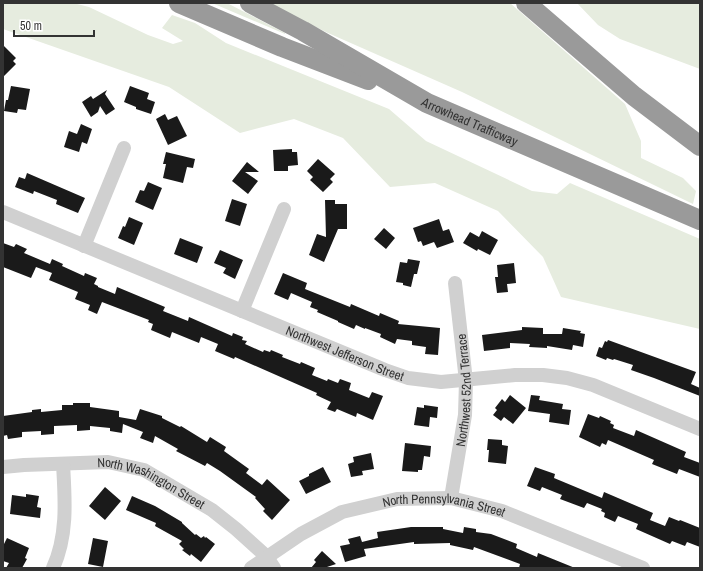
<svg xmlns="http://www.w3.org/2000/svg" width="703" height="571" font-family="'Archivo Narrow',sans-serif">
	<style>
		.green { fill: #e6ecdf }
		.building { fill: #1a1a1a }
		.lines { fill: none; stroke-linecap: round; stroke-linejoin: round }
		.minor { stroke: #d0d0d0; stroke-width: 14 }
		.highway { stroke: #9a9a9a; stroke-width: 20 }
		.labels { text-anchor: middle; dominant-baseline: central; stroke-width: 4; stroke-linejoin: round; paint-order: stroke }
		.street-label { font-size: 13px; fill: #333; stroke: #fff }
	</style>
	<rect width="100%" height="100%" fill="#fff"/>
	<!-- green -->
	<path class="green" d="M3 3H73L89 7 148 35 173 44 183 41 162 28 172 15 195 23 226 43 389 109 426 141 532 191 557 194 570 183 700 239V329L561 297 543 257 498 211 435 183 390 187 343 138 294 119 240 133 169 87 3 29Z
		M212 3H227L285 33V34Z
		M267 3H510L625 104 641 141V158L683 178 696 191 693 204 462 92 328 33Z
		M577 3H700V69L620 39 598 25Z"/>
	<!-- building -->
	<path class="building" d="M3 45 16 58 13 61 16 64 3 77Z
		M11 86 30 89 26 110 18 109 17 113 4 111 6 100H8Z
		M130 86 149 93 147 99 155 102 151 114 136 109V107L124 102Z
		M107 90 105 94 115 109 106 115 100 106 98 112 91 117 82 102 91 96 93 99Z
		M165 114 168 120 177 116 187 136 168 145 156 119Z
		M81 124 92 129 87 144 82 142 79 152 64 147 69 131 77 134Z
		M292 149V152H297L298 165 288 166V171H274L273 150Z
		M166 152 195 159 193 168 187 167 183 183 163 178 166 164H163Z
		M318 159 335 174 330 179 333 182 323 192 310 180 313 177 307 171Z
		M247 162 259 172H245L258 181 248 194 232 181Z
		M27 173 85 198 78 213 56 204 57 200 34 191 33 194 15 187 19 177 25 179Z
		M148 182 162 188 153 210 135 202 140 190 144 191Z
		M232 199 247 204 240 226 225 221Z
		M325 200H335V204H347V229H338L324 262 309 255 317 234 326 237Z
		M129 217 143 223 134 245 118 238 123 226 125 227Z
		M439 219 443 231 449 229 454 242 437 248 434 242 423 246 421 241 418 242 413 228Z
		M384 228 395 238 386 249 374 239Z
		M482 231 498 240 490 255 478 249 477 251 463 243 470 232 479 237Z
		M180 238 203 247 197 263 174 254Z
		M3 243 14 247 16 244 27 249 24 253 50 264 52 259 63 264 62 266 84 276 85 273 97 278 94 284 98 286V287L115 294 117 287 165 307 163 311 188 321 189 317 232 336 233 333 243 337 242 340 247 341 245 344 263 352 264 350 270 352 271 350 283 355 282 357 300 364 301 362 315 368 312 375 327 381 328 379 338 383 340 379 351 383 349 390 369 398 372 392 383 396 373 420 357 413 356 417 337 409 335 412 327 409 331 402 316 395 317 393 235 357 234 359 215 351 218 344 201 337 199 343 172 332 170 338 151 330 153 324 148 322 149 320 102 302 97 314 88 310 90 305 75 299 78 292 49 280 52 273 36 267 31 278 3 267Z
		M220 250 243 260 235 279 223 273 226 268 214 263Z
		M408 259 420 261 417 274H414L411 287 403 285V283L396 282 400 262 407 263Z
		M514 263 516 283 507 284 508 292 497 293 495 277H498L497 265Z
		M283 273 307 283 305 289 350 307 351 304 379 316 380 313 399 321 398 324 440 328 438 355 425 354 426 347 412 345V341L397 339 395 344 380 337 381 334 365 328V329L356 325 354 329 338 322V321L317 312 318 310 310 307 312 302 291 293 288 300 274 294Z
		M522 327 543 328V334H562L563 328 581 331 580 333 585 334 583 347 573 345 572 350 547 346V348L529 347 530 344 510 343V348L484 351 482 335 522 330Z
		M608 340 696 372 691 384 700 388V396L654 378 631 370 633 365 614 359 613 360 607 358 606 360 596 356 599 347 602 348 605 341 607 342Z
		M510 395 526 408 513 424 504 417 501 421 493 415 497 410 495 408 502 399 505 402Z
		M531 395 540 396 539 400 563 404 562 409 571 410 569 425 549 422 550 414 528 411Z
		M73 403H90V407L119 411V417L136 420 140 409 162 416V418L180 427 181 426 207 442 210 437 226 447 224 451 249 469 246 473 262 485 267 479 290 500 272 520 263 511 265 509 255 498 256 497 220 471 207 463 205 466 176 451 178 449 155 436 153 443 140 438 143 432 123 424 122 433 110 431V428L90 426V430L77 431V425L54 426V434L41 435V431L22 432V437L8 439 7 435 3 436V416L32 412V410L41 409V412L62 410V405H73Z
		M424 405 438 407 437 418 430 417 429 427 414 425 417 407 424 408Z
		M588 414 599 418 600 416 611 421 610 423 614 425 613 428 634 436 636 430 686 452 684 457 700 463V477L679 469 677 474 652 464 654 460 608 440 606 445 602 443 600 447 579 437Z
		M488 439 502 440V445L508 446 506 464 488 462 489 450H487Z
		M405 443 431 446 430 457 424 456 422 470H418V472L402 471Z
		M371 453 374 469 362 471 363 475 351 477 348 464 354 462 353 457Z
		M323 467 331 482 306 494 299 481 309 476V474Z
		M535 467 555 474 554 478 602 498 604 492 653 513 650 520 665 526 669 517 679 521 680 520 700 528V547L687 542 685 546 672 541 670 544 636 529 638 524 618 516 615 522 604 517 605 513 601 511 602 509 587 503 584 508 560 499 562 495 542 487 540 491 527 486Z
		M105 487 121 501 105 520 89 506Z
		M26 494 39 496 37 507 41 508 40 518 10 514 12 495 26 497Z
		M132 496 155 506 182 522V523L195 535 196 534 201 538 204 536 205 538 206 537 215 544 201 562 191 554 190 556 182 550 184 549 179 544 182 541 155 526 156 523 126 510Z
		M411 527H443V529L463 533 464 527 476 529V532L491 534 517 544 516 548 537 557 538 553 575 568H519L520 564 474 547 473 550 450 545V543L414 544V542L364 549 366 556 345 562 340 546 350 544 348 539 360 536 362 542 378 538 377 532Z
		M7 538 29 548 25 558 27 559 22 568H6L9 563 3 561V546Z
		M93 538 108 541 103 567 88 564Z
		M322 551 336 564 324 568H311L316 562 314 560Z"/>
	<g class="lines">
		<!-- minor -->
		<g class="minor">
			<path id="s1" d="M3 212 385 370 408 378 441 382 515 375H543L567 378 593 385 700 429"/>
			<path d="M84 246 124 148"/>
			<path d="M242 311 284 209"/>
			<path id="s2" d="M3 467 24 465 108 462 144 470 212 510 236 529 266 556 274 568"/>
			<path id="s3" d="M451 498 465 415 466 381 455 283"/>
			<path d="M53 568C68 535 65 499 63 464"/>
			<path id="s4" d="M251 568 301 534 342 512 397 499 451 498 502 511 643 568"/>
		</g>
		<!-- highway -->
		<g class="highway">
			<path d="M179 3 282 47 368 80"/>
			<path id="s5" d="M250 3 303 31 427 103 700 220"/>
			<path d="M526 3 634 96 700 146"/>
		</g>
	</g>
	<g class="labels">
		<!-- street labels -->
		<g class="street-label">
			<text stroke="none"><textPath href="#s5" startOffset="250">Arrowhead Trafficway</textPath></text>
			<text stroke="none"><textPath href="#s1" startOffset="370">Northwest Jefferson Street</textPath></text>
			<text stroke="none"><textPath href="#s3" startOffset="109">Northwest 52nd Terrace</textPath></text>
			<text stroke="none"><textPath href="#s2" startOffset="153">North Washington Street</textPath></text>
			<text stroke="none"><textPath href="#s4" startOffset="211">North Pennsylvania Street</textPath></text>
		</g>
	</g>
	<!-- border -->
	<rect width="703" height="571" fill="none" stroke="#333333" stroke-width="8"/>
	<!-- scale -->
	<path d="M14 30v6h80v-6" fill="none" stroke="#333333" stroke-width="2"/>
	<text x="20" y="30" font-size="12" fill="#333333" stroke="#ffffff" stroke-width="3" paint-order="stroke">50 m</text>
</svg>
